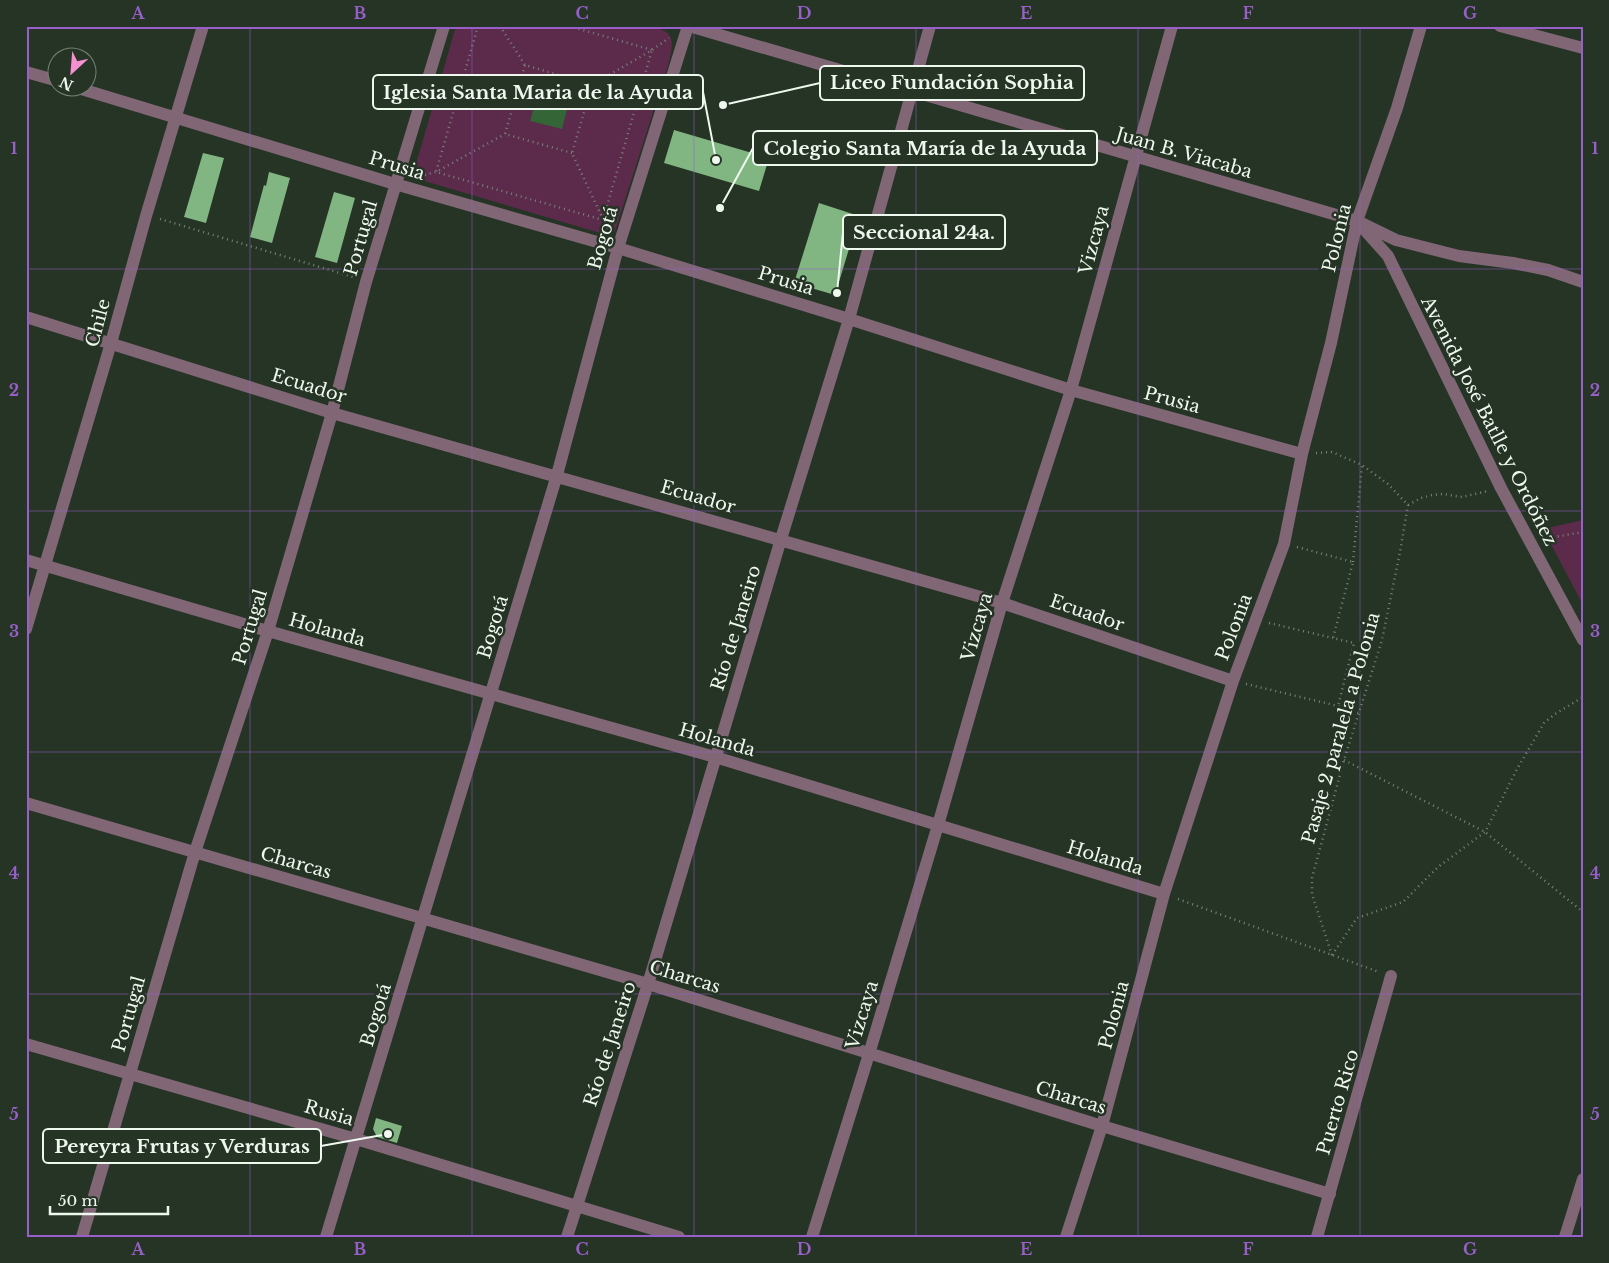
<svg xmlns="http://www.w3.org/2000/svg" width="1609" height="1263" font-family="'Libre Baskerville',serif">
	<style>
		.green { fill: #5c2a4b }
		.water { fill: #336536 }
		.building { fill: #81b683 }
		.lines { fill: none; stroke-linecap: round; stroke-linejoin: round }
		.path { stroke: #798579; stroke-width: 2.5; stroke-dasharray: 1 4; stroke-linecap: butt }
		.street { stroke: #816676; stroke-width: 12 }
		.grid { fill: none; stroke: #985fcb; stroke-width: 1; stroke-opacity: 0.55 }
		.labels { text-anchor: middle; dominant-baseline: central; stroke-width: 5; stroke-linejoin: round; paint-order: stroke }
		.street-label { font-size: 18px; fill: #eff8ef; stroke: #253425 }
		.leader { fill: none; stroke: #eff8ef; stroke-width: 2 }
		.callout-dot { fill: #eff8ef; stroke: #253425; stroke-width: 2 }
		.callout { fill: #253425; stroke: #eff8ef; stroke-width: 2 }
		.callout-label { font-size: 19px; text-anchor: middle; font-weight: bold; fill: #eff8ef }
		.neatline { fill: none; stroke: #985fcb; stroke-width: 2 }
		.grid-label { font-size: 16px; text-anchor: middle; font-weight: bold; fill: #985fcb }
	</style>
	<rect width="100%" height="100%" fill="#253425"/>
	<!-- green -->
	<path class="green" d="M456 26H652C675 33 674 40 669 62L615 231 608 235 600 233 421 180 414 175 416 164Z
		M1583 520V605L1543 529Z"/>
	<!-- water -->
	<path class="water" d="M539 89 570 98 562 129 530 121Z"/>
	<!-- building -->
	<path class="building" d="M674 130 769 158 759 191 664 163Z
		M203 153 224 158 206 223 184 217Z
		M269 172 290 178 272 243 250 237 264 185 266 186Z
		M334 192 355 198 337 263 315 257Z
		M819 203 859 216 835 295 794 283Z
		M376 1118 402 1126 397 1143 377 1137 373 1129Z"/>
	<g class="lines">
		<!-- path -->
		<path class="path" d="M478 26 436 172 603 220 652 50
			M500 26 525 65
			M569 26 652 50
			M592 85 652 50 669 38
			M572 153 505 134 525 65 592 85 572 153 609 232
			M420 176 436 172 505 134
			M160 219 353 277
			M1316 453 1332 452 1362 465 1388 484 1408 505 1421 498 1432 495 1443 494 1462 497 1488 491
			M1543 539 1583 532
			M1297 547 1353 562 1333 638 1354 643 1338 706
			M1353 562 1362 465
			M1269 623 1333 638
			M1246 684 1338 706 1358 713
			M1344 760 1485 832 1583 912
			M1178 899 1379 972
			M1332 955 1312 894V878L1344 760 1382 640 1400 552 1408 505
			M1332 955 1357 918 1403 902 1438 867 1485 832 1517 769 1544 723 1555 714 1583 697"/>
		<!-- street -->
		<path class="street" d="M689 26 1357 221 1396 240 1459 256 1513 263 1548 270 1583 282
			M1500 26 1583 48
			M26 72 58 81
			M78 88 395 184 618 248 849 319 1071 390 1302 454
			M1362 227 1388 256 1501 488 1583 640
			M26 317 332 413 1002 603 1233 681
			M26 560 268 631 715 757 1164 894
			M26 629 111 343 146 216 203 26
			M26 803 648 984 1102 1126 1330 1194
			M26 1044 356 1139 679 1237
			M82 1237 195 852 268 631 332 413 366 282 444 26
			M326 1237 557 475 618 248 688 26
			M567 1237 648 984 781 539 849 319 930 26
			M812 1237 869 1054 938 825 1002 603 1071 390 1172 26
			M1066 1237 1102 1126 1164 894 1233 681 1284 544 1302 454 1331 343 1357 221 1397 108 1421 26
			M1317 1237 1391 976
			M1565 1237 1583 1179"/>
	</g>
	<!-- grid -->
	<path class="grid" d="M250 26V1237M472 26V1237M694 26V1237M916 26V1237M1138 26V1237M1360 26V1237M26 269H1583M26 511H1583M26 752H1583M26 994H1583"/>
	<g class="labels">
		<!-- street labels -->
		<g class="street-label">
			<text transform="translate(1184 153) rotate(16)">Juan B. Viacaba</text>
			<text transform="translate(397 166) rotate(17)">Prusia</text>
			<text transform="translate(361 238) rotate(-74)">Portugal</text>
			<text transform="translate(603 238) rotate(-74)">Bogotá</text>
			<text transform="translate(1337 238) rotate(-76)">Polonia</text>
			<text transform="translate(1094 240) rotate(-75)">Vizcaya</text>
			<text transform="translate(786 281) rotate(17)">Prusia</text>
			<text transform="translate(98 323) rotate(-75)">Chile</text>
			<text transform="translate(309 386) rotate(17)">Ecuador</text>
			<text transform="translate(1172 400) rotate(15)">Prusia</text>
			<text transform="translate(1489 421) rotate(63)">Avenida José Batlle y Ordóñez</text>
			<text transform="translate(698 497) rotate(16)">Ecuador</text>
			<text transform="translate(1087 613) rotate(19)">Ecuador</text>
			<text transform="translate(250 627) rotate(-73)">Portugal</text>
			<text transform="translate(493 627) rotate(-73)">Bogotá</text>
			<text transform="translate(977 627) rotate(-74)">Vizcaya</text>
			<text transform="translate(1234 627) rotate(-69)">Polonia</text>
			<text transform="translate(736 628) rotate(-73)">Río de Janeiro</text>
			<text transform="translate(327 630) rotate(16)">Holanda</text>
			<text transform="translate(1341 728) rotate(-74)">Pasaje 2 paralela a Polonia</text>
			<text transform="translate(717 740) rotate(16)">Holanda</text>
			<text transform="translate(1105 858) rotate(17)">Holanda</text>
			<text transform="translate(296 863) rotate(16)">Charcas</text>
			<text transform="translate(685 977) rotate(17)">Charcas</text>
			<text transform="translate(129 1014) rotate(-74)">Portugal</text>
			<text transform="translate(376 1015) rotate(-73)">Bogotá</text>
			<text transform="translate(862 1015) rotate(-73)">Vizcaya</text>
			<text transform="translate(1114 1015) rotate(-75)">Polonia</text>
			<text transform="translate(610 1044) rotate(-72)">Río de Janeiro</text>
			<text transform="translate(1071 1098) rotate(17)">Charcas</text>
			<text transform="translate(1338 1102) rotate(-74)">Puerto Rico</text>
			<text transform="translate(329 1113) rotate(16)">Rusia</text>
		</g>
	</g>
	<!-- callouts -->
	<path class="leader" d="M723 105L820 83M716 160L703 92M720 208L753 148M837 293L843 232M388 1134L321 1146"/>
	<g class="callout-dot">
		<circle cx="723" cy="105" r="5"/>
		<circle cx="716" cy="160" r="5"/>
		<circle cx="720" cy="208" r="5"/>
		<circle cx="837" cy="293" r="5"/>
		<circle cx="388" cy="1134" r="5"/>
	</g>
	<g class="callout">
		<rect x="820" y="66" width="264" height="34" rx="5"/>
		<rect x="373" y="75" width="330" height="34" rx="5"/>
		<rect x="753" y="131" width="344" height="34" rx="5"/>
		<rect x="843" y="215" width="162" height="34" rx="5"/>
		<rect x="43" y="1129" width="278" height="34" rx="5"/>
	</g>
	<g class="callout-label">
		<text x="952" y="89">Liceo Fundación Sophia</text>
		<text x="538" y="99">Iglesia Santa Maria de la Ayuda</text>
		<text x="925" y="155">Colegio Santa María de la Ayuda</text>
		<text x="924" y="239">Seccional 24a.</text>
		<text x="182" y="1153">Pereyra Frutas y Verduras</text>
	</g>
	<!-- border -->
	<rect width="1609" height="1263" fill="none" stroke="#253425" stroke-width="55"/>
	<!-- north arrow -->
	<g transform="translate(72 72) rotate(206)"><circle r="24" fill="#253425" stroke="#768276"/>
	<path d="M0-4L9 19L0 12L-9 19Z" fill="#f591d1"/>
	<text y="-8" font-size="14" font-weight="bold" text-anchor="middle" fill="#eff8ef">N</text>
	</g>
	<!-- scale -->
	<path d="M50 1206v8h118v-8" fill="none" stroke="#eff8ef" stroke-width="2.5"/>
	<text x="58" y="1206" font-size="15" fill="#eff8ef" stroke="#253425" stroke-width="4" paint-order="stroke">50 m</text>
	<rect x="28" y="28" width="1554" height="1208" class="neatline"/>
	<g class="grid-label">
		<text x="138" y="19">A</text>
		<text x="360" y="19">B</text>
		<text x="582" y="19">C</text>
		<text x="804" y="19">D</text>
		<text x="1026" y="19">E</text>
		<text x="1248" y="19">F</text>
		<text x="1470" y="19">G</text>
		<text x="14" y="154">1</text>
		<text x="1595" y="154">1</text>
		<text x="14" y="396">2</text>
		<text x="1595" y="396">2</text>
		<text x="14" y="637">3</text>
		<text x="1595" y="637">3</text>
		<text x="14" y="879">4</text>
		<text x="1595" y="879">4</text>
		<text x="14" y="1120">5</text>
		<text x="1595" y="1120">5</text>
		<text x="138" y="1255">A</text>
		<text x="360" y="1255">B</text>
		<text x="582" y="1255">C</text>
		<text x="804" y="1255">D</text>
		<text x="1026" y="1255">E</text>
		<text x="1248" y="1255">F</text>
		<text x="1470" y="1255">G</text>
	</g>
</svg>
